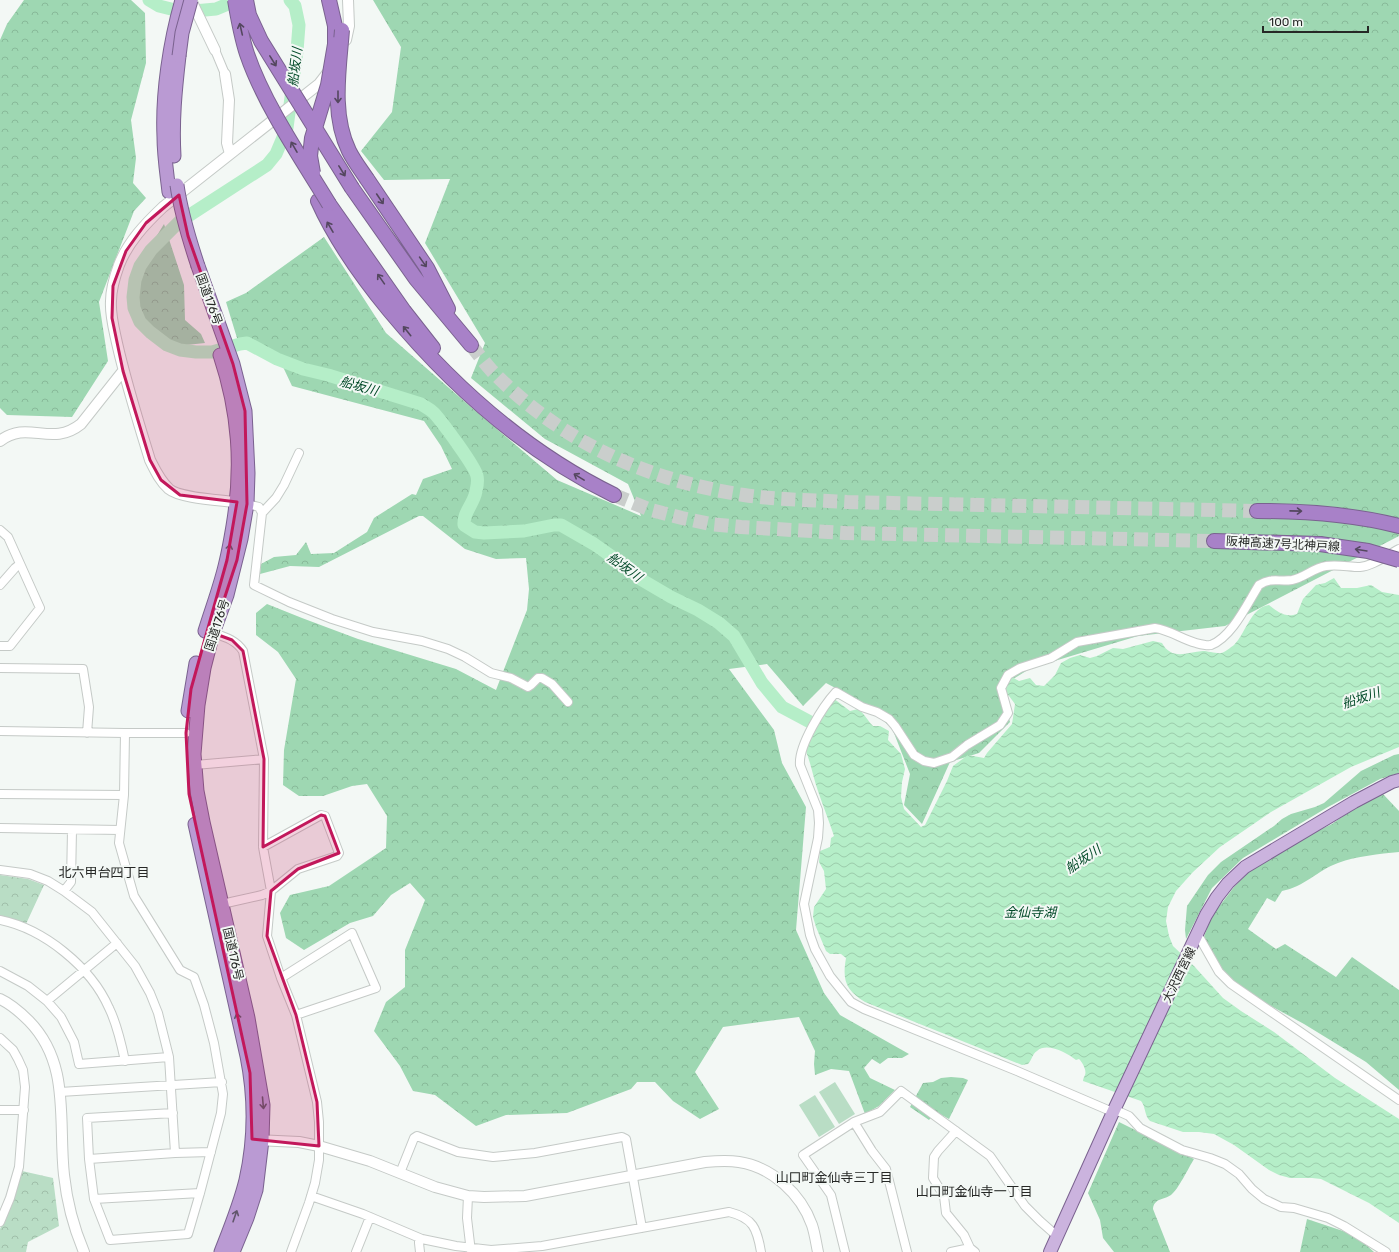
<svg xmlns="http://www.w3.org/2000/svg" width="1399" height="1252" font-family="Rubik,'Noto Sans JP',sans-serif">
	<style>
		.grass { fill: #b9ddc5 }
		.forest { fill: url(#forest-crowns) }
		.park { fill: url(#park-crowns) }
		.water { fill: url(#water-waves) }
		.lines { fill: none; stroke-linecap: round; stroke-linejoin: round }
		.river { stroke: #b5eec8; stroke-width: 13 }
		.motorway-tunnel { stroke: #cacecc; stroke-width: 14; stroke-dasharray: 14 7; stroke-linecap: butt }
		.minor-casing { stroke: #c5cac7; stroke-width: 10 }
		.tertiary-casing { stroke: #c5cac7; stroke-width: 12 }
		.primary-casing { stroke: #7a628f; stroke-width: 14 }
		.trunk-casing { stroke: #7a628f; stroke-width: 15 }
		.motorway-casing { stroke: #7a628f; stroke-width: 16 }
		.minor { stroke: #fff; stroke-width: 8 }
		.tertiary { stroke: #fff; stroke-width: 10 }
		.primary { stroke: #cbb3de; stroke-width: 12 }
		.trunk { stroke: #ba9ad3; stroke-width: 13 }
		.motorway { stroke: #a881c8; stroke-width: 14 }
		.trunk-bridge-casing { stroke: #7a628f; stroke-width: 15; stroke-linecap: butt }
		.motorway-bridge-casing { stroke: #7a628f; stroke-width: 16; stroke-linecap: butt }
		.trunk-bridge { stroke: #ba9ad3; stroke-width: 13 }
		.motorway-bridge { stroke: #a881c8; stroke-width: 14 }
		.oneway { stroke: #54475f }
		.oneway2 { stroke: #61566b }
		.marked { fill: #c2185b; fill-opacity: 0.2; stroke: #c2185b; stroke-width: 3; stroke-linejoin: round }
		.labels { text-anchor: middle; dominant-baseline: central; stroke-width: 4; stroke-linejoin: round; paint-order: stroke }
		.street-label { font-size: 12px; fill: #262826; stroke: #f3f8f5 }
		.water-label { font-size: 13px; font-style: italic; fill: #024a28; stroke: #f3f8f5 }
		.neighbourhood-label { font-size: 13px; fill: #262826; stroke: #f3f8f5 }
	</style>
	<defs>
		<pattern id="forest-crowns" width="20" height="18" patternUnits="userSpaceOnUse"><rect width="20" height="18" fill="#9ed7b2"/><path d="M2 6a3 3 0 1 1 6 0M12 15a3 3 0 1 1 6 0" fill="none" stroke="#88b999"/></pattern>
		<pattern id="park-crowns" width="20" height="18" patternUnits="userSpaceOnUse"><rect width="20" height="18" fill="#b9ddc5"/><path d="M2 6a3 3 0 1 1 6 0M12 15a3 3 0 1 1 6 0" fill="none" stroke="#9fbea9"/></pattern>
		<pattern id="water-waves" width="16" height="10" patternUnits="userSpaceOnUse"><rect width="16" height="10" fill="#b5eec8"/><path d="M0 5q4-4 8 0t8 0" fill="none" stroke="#9cccac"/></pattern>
	</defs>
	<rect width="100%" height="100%" fill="#f3f8f5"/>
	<!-- grass -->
	<path class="grass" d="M835 1082 855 1114 839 1124 819 1092Z
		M815 1095 835 1127 819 1137 799 1105Z"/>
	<!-- forest -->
	<path class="forest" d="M24 0H131L145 13 146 63 131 120 136 158 133 183 146 198 134 211 99 302 108 361 72 417 7 415 0 408V40L7 24Z
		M373 0H1399V536L1225 626 1138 636 1031 668 1000 687 1010 722 979 753 950 762 922 824 904 805 910 774 892 728 858 700 826 683 803 706 767 664 729 669 774 730 782 763 806 807 796 930 824 993 840 1015 909 1054 902 1058H888L880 1064 872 1059 864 1068 870 1078 895 1090 879 1106 865 1114 849 1071 831 1069 815 1075 814 1064 815 1051 799 1017 723 1027 695 1072 719 1109 700 1119 673 1101 655 1082H637L631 1089 567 1113 506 1115 476 1126 435 1095 413 1091 400 1066 374 1031 386 1002 405 987V950L425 900 410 883 391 895 373 916 350 923 304 950 286 938 280 913 290 895 329 886 386 848 387 816 367 784 352 786 323 796H299L283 785 284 750 296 679 278 652 256 635V613L267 604 302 618 358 639 456 669 496 690 527 610 529 589 526 558 496 559 465 549 423 516H419L319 567 290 566 260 574 261 564 274 557 296 555 306 542 311 554 334 553 367 532 374 518 412 494 416 495 423 479 452 469 441 446 424 421 292 386 276 352 237 338 226 302 246 293 324 237 386 333 472 408 557 480 641 516 628 484 545 439 471 378 485 343 425 243 450 179 384 180 361 151 392 112 401 47Z
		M164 224 184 285 185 320 201 334 205 343 177 346 148 328 137 302 139 265Z
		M1399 754V773L1380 779 1328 807 1243 858 1212 888 1186 939 1185 930 1187 906 1208 875 1221 862 1274 826 1282 819 1291 814 1315 807 1324 803 1361 771 1394 755Z
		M1383 794 1399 811V852C1379 854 1357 856 1338 863 1318 870 1304 887 1282 891L1275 902 1267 898 1248 929 1276 949 1285 944 1336 977 1352 957 1399 990V1090L1366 1062 1304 1024 1240 989 1220 968 1203 939 1212 916 1234 887 1253 868 1299 840 1332 824 1357 806Z
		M951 1077 963 1078 968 1080 949 1119 936 1112 929 1120 910 1107 923 1083 933 1082 941 1078Z
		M1119 1122 1194 1159C1189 1167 1178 1190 1171 1195 1164 1200 1154 1198 1153 1209L1170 1252H1114L1103 1238 1100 1220 1088 1193Z
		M1307 1219 1355 1235 1374 1252H1300Z"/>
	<!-- park -->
	<path class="park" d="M0 875 28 879 44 885 26 924 0 916Z
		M22 1171 53 1178 59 1226 28 1242 26 1252H0V1229L13 1201Z"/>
	<!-- water -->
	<path class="water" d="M1334 578 1341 588H1357L1371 585 1382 592 1399 595V747L1351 767 1271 812 1220 847 1193 872 1176 891 1168 907 1166 921 1169 936 1173 946 1194 966 1223 998 1241 1011 1274 1032 1335 1078 1399 1119V1223L1369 1203 1321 1179 1312 1178H1290L1279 1175 1269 1170 1234 1145 1214 1134 1199 1132H1183L1150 1121C1144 1115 1146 1107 1141 1101L1083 1081C1083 1079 1084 1077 1085 1075 1087 1070 1082 1062 1079 1059L1076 1060C1067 1053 1047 1042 1037 1051 1032 1054 1032 1060 1028 1064L1022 1065 865 1002C846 990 842 981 846 958L841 954H830L826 951 816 927 813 917 814 907 826 889 824 871 819 862 820 851 830 847 831 838 834 836C829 821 823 806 818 791 813 777 811 763 805 749L833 698 850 711 858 709C865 714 867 720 873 726H880L889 731 888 740 901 754 905 769 902 782 901 797 904 809 921 827 925 825 947 781 953 766 968 755 984 758 987 753 1012 724 1015 704 1009 696 1003 692 1012 677 1019 681 1030 678 1036 685 1044 686 1055 675 1061 663 1070 658 1080 655 1090 658 1097 656 1113 648 1123 649 1153 641 1162 643C1172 661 1187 652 1203 651 1207 651 1218 654 1221 653 1224 653 1231 647 1234 645 1246 633 1251 607 1269 605 1278 612 1285 618 1297 614L1303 599 1316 585 1325 583Z"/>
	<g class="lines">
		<!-- river -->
		<path class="river" d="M149 0 159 6 183 12 216 9 228 4 245 0
			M290 0 295 6 299 25 297 51 287 128 276 154 267 165 179 222 151 250 140 266 135 280 133 297 134 308 140 322 150 332 167 345 180 350 196 352H212L240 344 247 343 277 359 303 369 328 375 421 404C425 407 430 409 434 413 442 422 475 466 477 476 478 480 477 487 476 491 474 504 463 512 464 525L475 532 484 533 524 531 554 525H561L594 544 628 568 642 580 671 597 698 610 719 623 734 636 762 683 782 707 812 723"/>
		<!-- motorway-tunnel -->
		<path class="motorway-tunnel" d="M471 345C478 354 485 363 492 371 561 442 646 480 744 495 778 500 812 500 847 502L1257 511
			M614 495 651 510 682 518 710 524 741 527 845 533 1214 541"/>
		<!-- minor casing -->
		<g class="minor-casing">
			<path id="minor" d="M215 50 225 74
				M247 504 259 507 262 513 254 585 289 602 332 619 373 632 422 641 448 649 465 657 491 673 511 678 528 687 531 685 538 678H542L552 684 568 702
				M262 513 276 498 284 485 299 453
				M0 530 8 537 40 608 10 646H0
				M0 585 15 568 20 564
				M213 633C225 637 236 640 243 651L264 759 263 847 271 891 267 936 281 978 296 1015 317 1102 319 1122V1160L315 1183 309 1203 291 1252
				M0 668 83 669 89 707 87 733
				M0 731 125 733H186
				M125 733 124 795 119 843 134 896 180 970 194 977 204 1005 214 1043 223 1094 221 1113 200 1193 188 1234 110 1240 94 1199 89 1159 87 1118 173 1113
				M195 765 264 759
				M0 794 124 795
				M0 828 120 830
				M0 870 30 874 48 881 64 891 92 912 135 966 150 993 158 1013 169 1057 175 1153
				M64 891 71 882 72 830
				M222 904 262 895 271 891 298 869 337 856 339 853 325 816 321 815 263 847
				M0 920C44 929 91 967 109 1008 117 1024 121 1042 125 1061
				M1198 935 1219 972 1231 984 1399 1100
				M0 971 28 986 47 1001 61 1017 74 1042 79 1064 169 1057
				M281 978 352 933 376 988 296 1015
				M47 1001 117 943
				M0 1038 13 1050 18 1059 23 1070 25 1087 19 1167 10 1198 0 1222
				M60 1092 222 1082
				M0 1110H24
				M854 1122 880 1112 901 1091 990 1156 1025 1206 1040 1221 1057 1236
				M956 1131 938 1151 934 1157 933 1178 944 1196 946 1213 964 1235 970 1248 975 1252
				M89 1159 175 1153 211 1152
				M400 1173 414 1138 417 1136 458 1152 493 1157 535 1153 622 1137 626 1139 642 1228
				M311 1196 363 1214 422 1239 456 1246 491 1250 542 1246 729 1212C753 1218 757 1228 761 1252
				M468 1196 467 1218 471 1252
				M94 1199 200 1193
				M419 1238V1243L420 1252
				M356 1252 370 1217
				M845 1252 831 1195 803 1155 854 1122 872 1151 886 1169 907 1252
				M951 1252 970 1248
				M1386 1252 1344 1226 1328 1218 1294 1208 1281 1207 1264 1199 1252 1189 1239 1174 1225 1164 1210 1158 1182 1150 1140 1128 1129 1116 1120 1112 1108 1110 1017 1071 864 1009 851 1002 830 976 815 949 810 935 804 904 818 838 819 823 818 810 800 765C798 746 823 706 836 692L862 707 877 712 889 719 895 726 914 755 924 761 934 763 952 757 967 745 1000 725 1008 713 1001 688 1008 675 1020 668 1051 658 1077 642 1155 628C1170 630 1181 639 1196 643 1200 644 1207 646 1211 645 1232 637 1247 604 1259 585 1272 577 1278 582 1292 580 1304 578 1313 568 1326 566 1337 564 1349 567 1360 567 1373 566 1387 555 1399 549"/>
		</g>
		<!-- tertiary casing -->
		<g class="tertiary-casing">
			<path id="tertiary" d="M191 0 215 50
				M346 40 349 26 348 0
				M225 74 229 100 227 143 230 154
				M0 441C28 419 51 448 81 424L123 371
				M242 503C225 500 181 499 169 489 160 481 155 470 150 460 138 421 126 383 117 343 114 329 110 315 111 301 111 289 115 276 119 265 128 242 145 224 163 207L319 84 329 71
				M0 999C11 1004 21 1013 29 1021 71 1064 58 1121 64 1175 67 1203 73 1226 84 1252
				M256 1140 299 1142 319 1146 370 1161 435 1187 468 1196 484 1197 525 1196 705 1162C716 1161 727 1160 739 1162 772 1167 801 1194 812 1225 815 1234 816 1243 818 1252"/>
		</g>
		<!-- primary casing -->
		<g class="primary-casing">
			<path id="primary" d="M1050 1252 1114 1110 1206 915 1217 897 1228 883 1245 867 1354 802 1392 782 1399 780"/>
		</g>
		<!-- trunk casing -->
		<g class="trunk-casing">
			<path id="trunk" d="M174 156C172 121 175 91 179 56
				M169 192C167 174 164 156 164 137 162 94 170 41 182 0
				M198 266 233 364 245 411 248 473 247 504 241 539 227 595 213 633 204 668 198 705 194 754 197 791 203 822 248 1018 263 1105 262 1140 256 1190 247 1218 233 1252
				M205 631C212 608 221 585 226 562 229 550 231 538 233 526 243 466 239 412 220 355
				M188 711 196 663
				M195 824 247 1056C255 1096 255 1140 246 1180 240 1205 230 1229 221 1252"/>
		</g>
		<!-- motorway casing -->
		<g class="motorway-casing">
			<path id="motorway" d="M329 0 335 26V44
				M367 179 427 268 448 309
				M352 188 416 279 471 345
				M318 201C336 241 361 276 389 310 451 385 526 452 614 495
				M329 204 404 311 433 348
				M1257 511C1305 511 1352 514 1399 526
				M1214 541 1320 544"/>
		</g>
		<!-- minor -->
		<use href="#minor" class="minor"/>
		<!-- tertiary -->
		<use href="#tertiary" class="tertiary"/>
		<!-- primary -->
		<use href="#primary" class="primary"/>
		<!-- trunk -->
		<use href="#trunk" class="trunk"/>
		<!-- motorway -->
		<use href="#motorway" class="motorway"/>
		<!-- trunk-bridge casing -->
		<g class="trunk-bridge-casing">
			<path id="trunk-bridge" d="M179 56 182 33 191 0
				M177 185C181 213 189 239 198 266"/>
		</g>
		<!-- motorway-bridge casing -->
		<g class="motorway-bridge-casing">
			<path id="motorway-bridge" d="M235 0C238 18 241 36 247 54 264 104 301 158 329 204
				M246 0 249 15 261 41 352 188
				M342 30C339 69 331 114 349 151 354 161 361 170 367 179
				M313 173 310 156 312 138 328 85 335 44
				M1320 544 1368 551 1399 560"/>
		</g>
		<!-- trunk-bridge -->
		<use href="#trunk-bridge" class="trunk-bridge"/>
		<!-- motorway-bridge -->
		<use href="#motorway-bridge" class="motorway-bridge"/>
	</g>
	<!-- one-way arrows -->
	<defs><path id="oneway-shaft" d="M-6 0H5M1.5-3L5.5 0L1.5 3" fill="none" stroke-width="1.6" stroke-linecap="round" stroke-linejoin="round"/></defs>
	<g class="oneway">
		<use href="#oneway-shaft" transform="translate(241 29) rotate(-103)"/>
		<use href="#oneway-shaft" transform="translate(273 61) rotate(58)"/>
		<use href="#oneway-shaft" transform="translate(338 97) rotate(90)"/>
		<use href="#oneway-shaft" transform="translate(294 147) rotate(-120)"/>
		<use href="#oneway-shaft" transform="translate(342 171) rotate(58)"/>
		<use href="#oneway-shaft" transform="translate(380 199) rotate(56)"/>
		<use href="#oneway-shaft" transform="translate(330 227) rotate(-120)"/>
		<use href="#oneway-shaft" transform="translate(423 262) rotate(55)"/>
		<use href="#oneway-shaft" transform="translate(381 279) rotate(-125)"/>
		<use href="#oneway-shaft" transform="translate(407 331) rotate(-129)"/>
		<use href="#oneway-shaft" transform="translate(579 477) rotate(-149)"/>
		<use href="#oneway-shaft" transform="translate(1296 511) rotate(1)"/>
		<use href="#oneway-shaft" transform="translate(1361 550) rotate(-171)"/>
	</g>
	<g class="oneway2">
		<use href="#oneway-shaft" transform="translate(229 550) rotate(-80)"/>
		<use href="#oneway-shaft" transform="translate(238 1019) rotate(-103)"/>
		<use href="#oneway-shaft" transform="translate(263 1103) rotate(85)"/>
		<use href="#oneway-shaft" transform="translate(235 1216) rotate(-71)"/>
	</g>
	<!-- marked area -->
	<path class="marked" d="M179 195 188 236 233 364 245 411 247 504 237 560 213 633 232 640 243 651 264 759 263 847 321 815 325 816 339 853 298 869 271 891 267 936 296 1015 317 1102 319 1146 252 1139 250 1073 189 794 186 733 191 689 227 560 237 502 180 495 161 480 150 460 123 371 112 318 113 286 126 251 146 223Z"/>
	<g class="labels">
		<!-- street labels -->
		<g class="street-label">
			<text transform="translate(209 299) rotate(70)">国道176号</text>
			<text transform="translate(1283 544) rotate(3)">阪神高速7号北神戸線</text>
			<text transform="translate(217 625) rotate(-72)">国道176号</text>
			<text transform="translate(233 954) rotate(77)">国道176号</text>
			<text transform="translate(1179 975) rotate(-64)">大沢西宮線</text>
		</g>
		<!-- water labels -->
		<g class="water-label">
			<text transform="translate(295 67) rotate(-83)">船坂川</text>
			<text transform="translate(359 386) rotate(16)">船坂川</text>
			<text transform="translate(625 567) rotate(36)">船坂川</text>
			<text transform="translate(1361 698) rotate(-19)">船坂川</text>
			<text transform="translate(1083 859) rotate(-34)">船坂川</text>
			<text x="1030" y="912">金仙寺湖</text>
		</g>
		<!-- neighbourhood labels -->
		<g class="neighbourhood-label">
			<text x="104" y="872">北六甲台四丁目</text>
			<text x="834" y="1177">山口町金仙寺三丁目</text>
			<text x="974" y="1191">山口町金仙寺一丁目</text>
		</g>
	</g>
	<!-- scale -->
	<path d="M1263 26v6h105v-6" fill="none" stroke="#262826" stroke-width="2"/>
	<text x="1269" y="26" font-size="12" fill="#262826" stroke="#f3f8f5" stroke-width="3" paint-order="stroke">100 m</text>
</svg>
